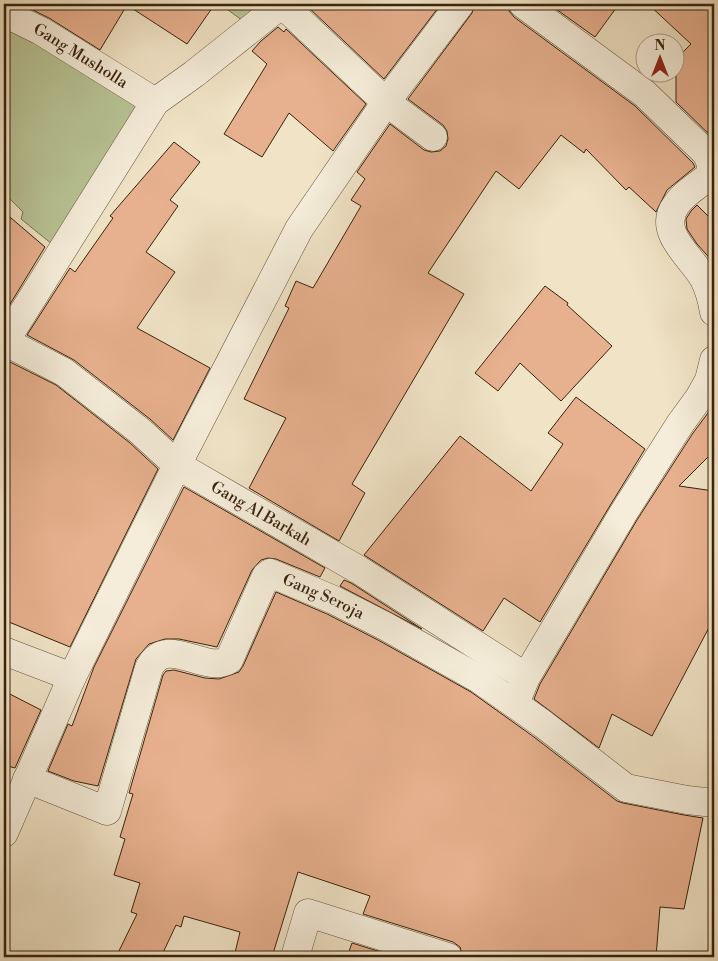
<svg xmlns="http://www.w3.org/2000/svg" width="718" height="961" font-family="'Libre Bodoni',serif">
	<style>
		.green { fill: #b8c496; stroke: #787450 }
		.building { fill: #e7b08e; stroke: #39230b }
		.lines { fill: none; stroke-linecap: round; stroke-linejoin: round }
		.street-casing { stroke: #67533a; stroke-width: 29 }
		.street { stroke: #f5edda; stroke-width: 28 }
		.labels { text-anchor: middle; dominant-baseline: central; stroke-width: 5; stroke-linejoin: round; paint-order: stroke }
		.street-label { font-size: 16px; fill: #39230b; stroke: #f5edda }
	</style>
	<rect width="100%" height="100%" fill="#f0e3c6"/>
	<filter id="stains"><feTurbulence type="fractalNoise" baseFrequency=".004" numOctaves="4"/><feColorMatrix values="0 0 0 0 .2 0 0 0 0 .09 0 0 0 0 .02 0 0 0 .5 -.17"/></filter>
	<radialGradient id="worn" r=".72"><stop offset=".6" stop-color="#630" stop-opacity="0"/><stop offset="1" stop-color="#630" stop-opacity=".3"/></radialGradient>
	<!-- green -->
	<path class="green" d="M220 4H270L247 24Z
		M12 26 147 104 57 248 21 219 23 212 4 193V43Z"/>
	<!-- building -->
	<path class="building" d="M21 4H215L187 44 127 5 100 50 49 18Z
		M310 4H441L384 79 307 6Z
		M475 4H508L509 11 514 17 635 106 693 163 695 167 667 190 656 212 629 187 626 190 586 149 584 153 561 135 519 189 496 171 428 273 464 294 352 484 365 493 339 541 249 488 286 418 244 399 289 308 285 306 296 281 313 288 361 206 351 200 365 179 357 172 390 124 424 150 431 152 440 151 446 146 448 139 447 131 443 125 408 99 472 13Z
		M549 4H619L595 37Z
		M648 4H714V139L676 102V59L691 44Z
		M278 27 284 32 286 29 366 104 333 151 289 113 262 157 224 134 267 64 252 51 261 41Z
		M174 142 200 162 170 200 178 206 146 252 175 272 137 328 210 368 173 440 150 419 74 360 27 335 70 268 75 272 113 218 110 216Z
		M697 205 714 222V263L697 244 687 229 686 219 691 211Z
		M4 212 45 247 4 314Z
		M545 286 568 303 567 305 612 346 561 401 520 363 498 391 475 373Z
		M4 359 56 385 130 443 158 469 70 647 4 620Z
		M576 397 645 449 611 504 540 622 504 598 483 631 364 555 460 436 531 491 563 444 548 433Z
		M714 405V451L679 486 714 491V618L652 736 612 714 599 748 534 699 540 684 637 520 693 433Z
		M184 487 325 568 320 577 276 559 268 558 261 560 252 570 217 647 179 639H165L149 644 136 659 98 786 74 781 48 771 68 724 72 726 94 667Z
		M344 580 351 583 422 629 340 586Z
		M276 592 327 614 378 640 471 692 534 737 617 801 623 803 684 815 703 818 684 909 660 907 656 957H463L460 947 453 942 363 914 370 896 298 872 272 957H234L240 932 184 916 181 927 176 925 161 957H116L137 914 131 912 140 883 114 875 125 839 120 837 133 794 129 793 163 675 166 671 174 670 205 678 219 679 239 672 243 666Z
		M4 691 41 710 15 768 4 765Z
		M352 943 397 957H347Z"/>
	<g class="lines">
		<!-- street casing -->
		<g class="street-casing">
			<g id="street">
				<path d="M282 4 386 102 433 137"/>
				<path d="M523 4 645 94 706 153C711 162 713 168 708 177 697 186 683 194 676 205 656 232 692 257 704 279 709 289 712 300 714 312"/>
				<path id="s1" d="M4 13 41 31 155 102"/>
				<path id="s2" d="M4 341 64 372 140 431 177 465 359 570 526 677"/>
				<path d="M4 343 155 102 194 74 282 4"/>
				<path d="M4 651 72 677"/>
				<path d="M519 694 526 677 624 512 680 424 699 398 709 380 714 360"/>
				<path id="s3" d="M27 779 107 811 149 668C166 633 205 675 229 660L266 576 270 573 334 600 385 626 479 679 543 724 626 788 687 800 714 803"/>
				<path d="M4 833 72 677 177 465 299 229 386 102 460 4"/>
				<path d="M295 957 308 913 448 957"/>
			</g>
		</g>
		<!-- street -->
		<use href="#street" class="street"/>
	</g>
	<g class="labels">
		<!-- street labels -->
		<g class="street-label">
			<text stroke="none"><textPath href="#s1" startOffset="88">Gang Musholla</textPath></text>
			<text stroke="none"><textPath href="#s2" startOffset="311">Gang Al Barkah</textPath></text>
			<text stroke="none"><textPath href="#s3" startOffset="478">Gang Seroja</textPath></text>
		</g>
	</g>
	<!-- margin -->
	<rect width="718" height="961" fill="none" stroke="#f0e3c6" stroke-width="20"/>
	<rect x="5" y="5" width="708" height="951" fill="none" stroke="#39230b" stroke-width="2.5"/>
	<rect x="10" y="10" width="698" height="941" fill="none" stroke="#39230b"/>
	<!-- north arrow -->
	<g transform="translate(660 58)"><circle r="24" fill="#f5edda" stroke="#aa9c87"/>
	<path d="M0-4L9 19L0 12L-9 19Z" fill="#8f2418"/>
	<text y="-8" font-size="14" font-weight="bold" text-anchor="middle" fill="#39230b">N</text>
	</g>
	<rect width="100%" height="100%" filter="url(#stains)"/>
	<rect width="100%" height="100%" fill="url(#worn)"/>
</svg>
